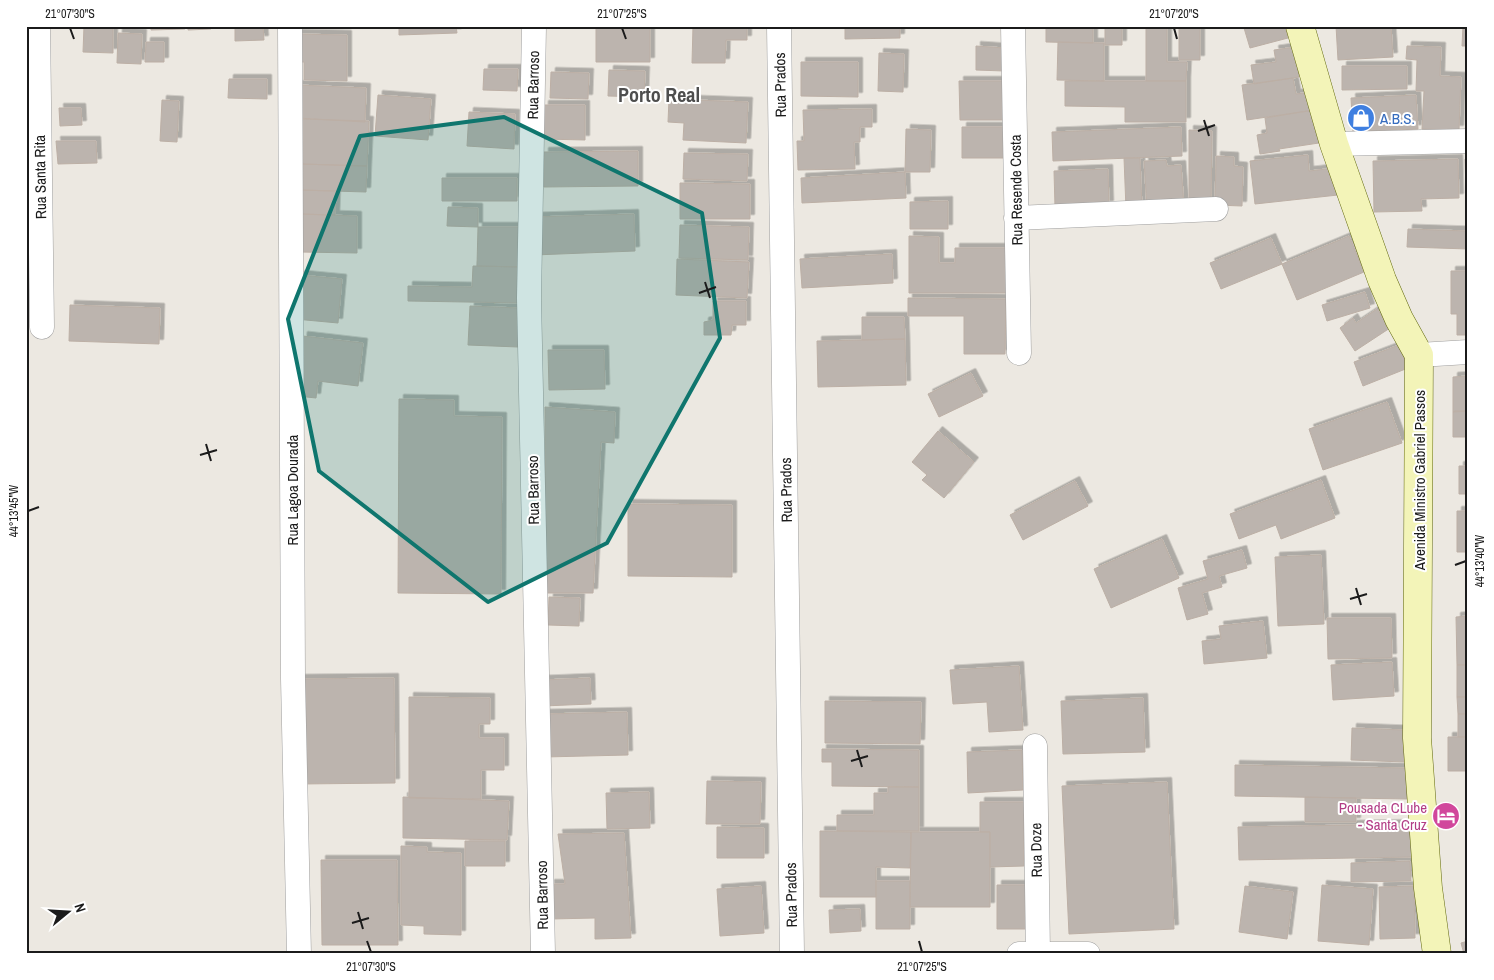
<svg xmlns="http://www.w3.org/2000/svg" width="1494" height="980" font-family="'Archivo Narrow',sans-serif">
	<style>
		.building { fill: #bcb4ae; stroke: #bcafa5; filter: url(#shadow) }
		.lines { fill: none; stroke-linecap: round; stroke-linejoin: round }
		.minor-casing { stroke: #9f9f9f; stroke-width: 25 }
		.secondary-casing { stroke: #61680c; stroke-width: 29 }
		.minor { stroke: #fff; stroke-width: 24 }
		.secondary { stroke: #f3f4b8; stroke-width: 28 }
		.marked { fill: #0f766e; fill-opacity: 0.2; stroke: #0f766e; stroke-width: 4; stroke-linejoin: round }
		.ticks { fill: none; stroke: #1b1b1b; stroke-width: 2 }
		.labels { text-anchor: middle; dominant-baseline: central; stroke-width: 4; stroke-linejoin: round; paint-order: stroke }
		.street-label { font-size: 15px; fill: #1b1b1b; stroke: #fff }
		.shop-label { font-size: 15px; fill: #366cbe; stroke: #fff; text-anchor: start }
		.hotel-label { font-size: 15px; fill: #b23c85; stroke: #fff; text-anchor: end }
		.district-label { font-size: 20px; font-weight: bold; fill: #4e4e4e; stroke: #fff }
		.neatline { fill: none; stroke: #1b1b1b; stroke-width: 2 }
		.ticks-label { font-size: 12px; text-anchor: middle; fill: #1b1b1b }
	</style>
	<defs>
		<filter id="shadow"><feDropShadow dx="4.5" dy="-4.5" stdDeviation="0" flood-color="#0004"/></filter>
	</defs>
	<rect width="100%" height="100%" fill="#ece8e1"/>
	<!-- building -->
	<path class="building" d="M84 26H113V53L83 52Z
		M151 26H185V29L151 30Z
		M188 26H210L211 29 188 30Z
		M235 26H263L264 40 235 41Z
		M399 26H456L457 33 399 35Z
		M596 26H650V62H596Z
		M693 26H747V40H726L725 63H692Z
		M845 26H900V38L845 39Z
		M1046 26H1093V43L1046 42Z
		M1105 26H1122V45H1105Z
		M1146 26H1167V62H1187L1186 81H1146Z
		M1179 26H1200V60H1179Z
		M1249 26H1285L1288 38 1250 48 1244 28Z
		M1336 26H1391L1393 57 1338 60Z
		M1463 26H1468V46H1462Z
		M118 33 142 34 141 64 117 63Z
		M296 34 347 35V81L304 80V62H295Z
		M146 42H164V62H145Z
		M1058 42 1104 43V81L1057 80Z
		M976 46 1005 48 1004 71 976 70Z
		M1407 46 1441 47 1440 76 1461 77 1459 130 1422 129 1424 91H1416L1417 60 1406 59Z
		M1295 47 1299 77 1254 84 1251 65 1276 62 1274 50Z
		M879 53 904 54 903 92 878 91Z
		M801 62H858V97L801 96Z
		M1342 66H1407V89L1342 90Z
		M484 69H518L517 91 483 90Z
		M609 70 645 71 644 97 608 96Z
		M551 72 589 73 588 99 550 98Z
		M1466 72H1468V122H1466Z
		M1293 78 1296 94 1312 92 1314 110 1247 120 1242 85Z
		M229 79H267V99L228 98Z
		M959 81H1007L1008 120H960Z
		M1065 81H1186V122H1125V107L1065 106Z
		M298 85 366 88 365 122 297 118Z
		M378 95 431 99 428 140 375 136Z
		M1416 95 1418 129 1353 132 1351 98Z
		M669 99 748 102 746 143 683 140 684 123 668 122Z
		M162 100 179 101 177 142 160 141Z
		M544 105H585V140L543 139Z
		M59 108H81L82 125 60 126Z
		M872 109V127H860V142H854L855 169 798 170 797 141H804L803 110Z
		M1314 110 1319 143 1279 149 1280 151 1260 154 1257 135 1267 133 1265 118Z
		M469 112 515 114 514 149 467 146Z
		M301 119 369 121 367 166 301 164Z
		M962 127H1006V158H962Z
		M1181 127 1182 156 1053 161 1052 132Z
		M906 129 931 130 930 172H905Z
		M1189 130 1212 131 1211 206 1189 205Z
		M56 141H96L97 163 58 164Z
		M638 151V186L544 187V152Z
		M684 153 748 154 747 181 683 179Z
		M1308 155 1309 171 1335 168 1338 195 1255 204 1250 161Z
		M1216 156 1234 157V166L1243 167 1242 206 1215 205Z
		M1124 158H1140L1142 208 1126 209Z
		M1468 158V194H1466L1465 159Z
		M1458 159 1459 198 1421 199 1422 211 1374 212 1373 161Z
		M1166 160 1167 166 1181 165 1184 206 1147 208 1144 161Z
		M301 164 367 166 366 192 300 190Z
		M1108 169 1109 205 1055 207 1054 171Z
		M905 172 906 198 802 203 801 178Z
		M442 178H517V201H442Z
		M680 183 750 184V219H680Z
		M300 190 336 191 335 215 300 214Z
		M948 201V229H910V202Z
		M448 207 478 208V227L447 226Z
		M300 214 357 216V253L300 252Z
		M634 214 635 251 534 255 533 217Z
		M680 225 749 227 748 260 679 258Z
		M478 227H520V267L477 266Z
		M1408 229 1468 231V249L1407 247Z
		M909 236 939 237V263H955V248H1010V293H909Z
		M1349 236 1364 272 1297 300 1282 264Z
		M1271 238 1282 264 1221 289 1210 263Z
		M892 254 893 283 802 288 800 259Z
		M677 259 749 262 747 298 676 295Z
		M473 266 523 267 522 303 408 301V286L472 287Z
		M1451 271H1468V335H1457V314H1451Z
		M300 275 342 279 338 323 295 319Z
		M1365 292 1370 308 1327 321 1322 305Z
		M908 298 1006 299 1005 354H964V316H908Z
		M713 301H746V325H732L731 335H704V322L713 320Z
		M70 305 160 308 159 344 69 341Z
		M470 306 519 308 518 347 468 345Z
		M1377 309 1390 328 1355 351 1340 328 1353 318 1356 323Z
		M862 317H904L905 339 862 340Z
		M303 336 363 343 358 386 318 381 316 398 297 396Z
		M905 339 906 385 818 387 817 341Z
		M1399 345 1408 368 1363 386 1354 362Z
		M548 350H604L605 389 549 390Z
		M971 373 983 396 939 417 928 394Z
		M1468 376V411L1453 412V377Z
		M399 399 454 400V416L502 417 501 594 398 593Z
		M1387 402 1402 443 1323 470 1309 429Z
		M545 407 615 412 614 443 601 442 593 593H546Z
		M1455 411H1468V437H1453V412Z
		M938 431 974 462 944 498 922 480 927 475 912 462Z
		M1459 466H1468V494H1459Z
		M1321 480 1335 518 1281 539 1276 525 1239 539 1230 514Z
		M1075 481 1088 506 1023 540 1010 515Z
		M628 504 732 505V577L628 576Z
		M1457 511H1468V552H1457Z
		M1162 539 1179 578 1111 608 1094 569Z
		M1242 550 1247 568 1219 576 1222 587 1202 593 1208 614 1187 620 1178 588 1208 579 1203 561Z
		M1321 555 1324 624 1278 626 1275 557Z
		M549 597 580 598 579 626 548 625Z
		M1468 616V665H1457L1456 617Z
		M1327 618H1391L1392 658 1328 659Z
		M1263 621 1267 658 1204 664 1202 641 1221 639 1219 626Z
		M1392 662 1394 696 1333 700 1331 665Z
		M1457 665H1468V697H1457Z
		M1019 666 1023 730 989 732 987 702 953 704 950 670Z
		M394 678 395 783 300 784 299 679Z
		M590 678 591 704 543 706 542 680Z
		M409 697 490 698V724H479V738H504V770H481V799L409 798Z
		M1457 697H1468V714H1458Z
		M1143 698 1145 752 1063 754 1061 701Z
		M825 701 921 702 920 744 825 743Z
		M627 712 628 755 544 757 543 714Z
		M1458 714H1468V737H1458Z
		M1352 728 1405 730 1404 762 1351 760Z
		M1448 737H1468V771H1448Z
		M822 749 919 750V787L832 786V762H822Z
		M1022 750 1023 790 968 793 967 752Z
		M1235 765 1407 768V799L1235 796Z
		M707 781 761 782 760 824H706Z
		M1167 782 1174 929 1069 934 1062 786Z
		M888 787H919V831H837V815H874V793H888Z
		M649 792 650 828 607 829 606 793Z
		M403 797 509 801 507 840 403 838Z
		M1305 797 1356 798V822H1305Z
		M980 802H1024V866L990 867V832H980Z
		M1411 824 1412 857 1239 860 1238 827Z
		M717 827 764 828V858H717Z
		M820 831 911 832 910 868 876 867V897H820Z
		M911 832H990V907H910Z
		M624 833 631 938 595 939V918L551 919 550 884H565L558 834Z
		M465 841H505V866H465Z
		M401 846 427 847V852L461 853V935L424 934V926L401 925Z
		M321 860H397L398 945H322Z
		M1410 861 1411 881 1351 882V863Z
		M876 881H910V929H876Z
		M997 885H1028L1027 929H997Z
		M1322 885 1373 889 1369 945 1318 941Z
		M761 886 764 933 720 936 717 889Z
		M1245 886 1293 892 1287 939 1239 932Z
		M1414 886 1415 938 1380 939 1379 887Z
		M860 909 861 931 830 933 829 910Z
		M1468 941V954H1464L1461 943Z"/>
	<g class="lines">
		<!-- minor casing -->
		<g class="minor-casing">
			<path id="minor" d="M38 26 42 327
				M290 26 293 679 299 954
				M534 26 529 298 543 954
				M779 26 792 954
				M1013 26 1019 353
				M1334 144 1468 141
				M1016 218 1216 209
				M1419 355 1468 352
				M1035 746 1038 954
				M1019 954H1088"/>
		</g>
		<!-- secondary casing -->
		<g class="secondary-casing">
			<path id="secondary" d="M1300 26 1334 144 1382 280 1399 319 1419 355 1417 738 1428 888 1437 954"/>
		</g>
		<!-- minor -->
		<use href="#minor" class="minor"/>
		<!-- secondary -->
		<use href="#secondary" class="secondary"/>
	</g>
	<!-- marked area -->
	<path class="marked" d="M504 117 702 213 720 338 607 543 488 602 319 471 288 319 360 136Z"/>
	<!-- ticks -->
	<path class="ticks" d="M70 28 74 39M622 28 626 39M1174 28 1177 39M1204 120 1209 136M1198 131 1215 125M705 282 710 298M699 293 716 287M206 444 211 461M200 455 217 450M28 511 39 507M1455 565 1466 561M1356 588 1361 605M1350 599 1367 594M857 750 862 767M851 761 868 756M358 912 363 929M352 923 369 918M367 941 371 952M919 941 922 952"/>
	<!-- icons -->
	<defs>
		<g id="shop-disc" transform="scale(1.4375)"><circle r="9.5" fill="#3f7fe0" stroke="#fff"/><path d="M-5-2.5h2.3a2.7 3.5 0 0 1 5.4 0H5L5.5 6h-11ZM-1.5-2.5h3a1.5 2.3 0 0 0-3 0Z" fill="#fff"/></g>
		<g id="hotel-disc" transform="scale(1.4375)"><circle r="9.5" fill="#d1479c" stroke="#fff"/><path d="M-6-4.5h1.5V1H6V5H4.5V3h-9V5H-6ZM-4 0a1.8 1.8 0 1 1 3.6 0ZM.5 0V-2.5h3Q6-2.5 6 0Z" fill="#fff"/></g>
	</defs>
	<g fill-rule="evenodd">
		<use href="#shop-disc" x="1361" y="118"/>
		<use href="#hotel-disc" x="1446" y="816"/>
	</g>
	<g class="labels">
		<!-- street labels -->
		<g class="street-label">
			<text transform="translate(533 85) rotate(-89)">Rua Barroso</text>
			<text transform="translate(780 85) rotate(-91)">Rua Prados</text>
			<text transform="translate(40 177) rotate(-91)">Rua Santa Rita</text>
			<text transform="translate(1016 190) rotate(-91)">Rua Resende Costa</text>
			<text transform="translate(1419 480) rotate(-90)">Avenida Ministro Gabriel Passos</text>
			<text transform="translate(292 490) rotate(-90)">Rua Lagoa Dourada</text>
			<text transform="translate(533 490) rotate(-91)">Rua Barroso</text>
			<text transform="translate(786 490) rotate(-91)">Rua Prados</text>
			<text transform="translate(1036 850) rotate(-91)">Rua Doze</text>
			<text transform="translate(542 895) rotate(-91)">Rua Barroso</text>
			<text transform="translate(791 895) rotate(-91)">Rua Prados</text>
		</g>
		<!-- shop labels -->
		<g class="shop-label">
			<text x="1380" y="118">A.B.S.</text>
		</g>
		<!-- hotel labels -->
		<g class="hotel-label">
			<text x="1427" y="807">Pousada CLube<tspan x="1427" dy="17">- Santa Cruz</tspan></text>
		</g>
		<!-- district labels -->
		<g class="district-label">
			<text x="659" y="94">Porto Real</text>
		</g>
	</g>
	<!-- border -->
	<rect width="1494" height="980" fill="none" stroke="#ffffff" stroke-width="55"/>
	<!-- north arrow -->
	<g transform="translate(68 912) rotate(72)" stroke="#ffffff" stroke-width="4" paint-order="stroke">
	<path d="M0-4L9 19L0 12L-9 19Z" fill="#1b1b1b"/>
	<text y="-8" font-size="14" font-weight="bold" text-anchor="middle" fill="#1b1b1b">N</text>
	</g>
	<rect x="28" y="28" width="1438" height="924" class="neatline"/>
	<g class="ticks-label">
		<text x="70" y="18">21°07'30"S</text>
		<text x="622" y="18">21°07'25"S</text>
		<text x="1174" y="18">21°07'20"S</text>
		<text transform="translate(14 511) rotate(-90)" y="4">44°13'45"W</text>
		<text transform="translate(1480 561) rotate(-90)" y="4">44°13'40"W</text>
		<text x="371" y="971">21°07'30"S</text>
		<text x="922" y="971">21°07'25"S</text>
	</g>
</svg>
